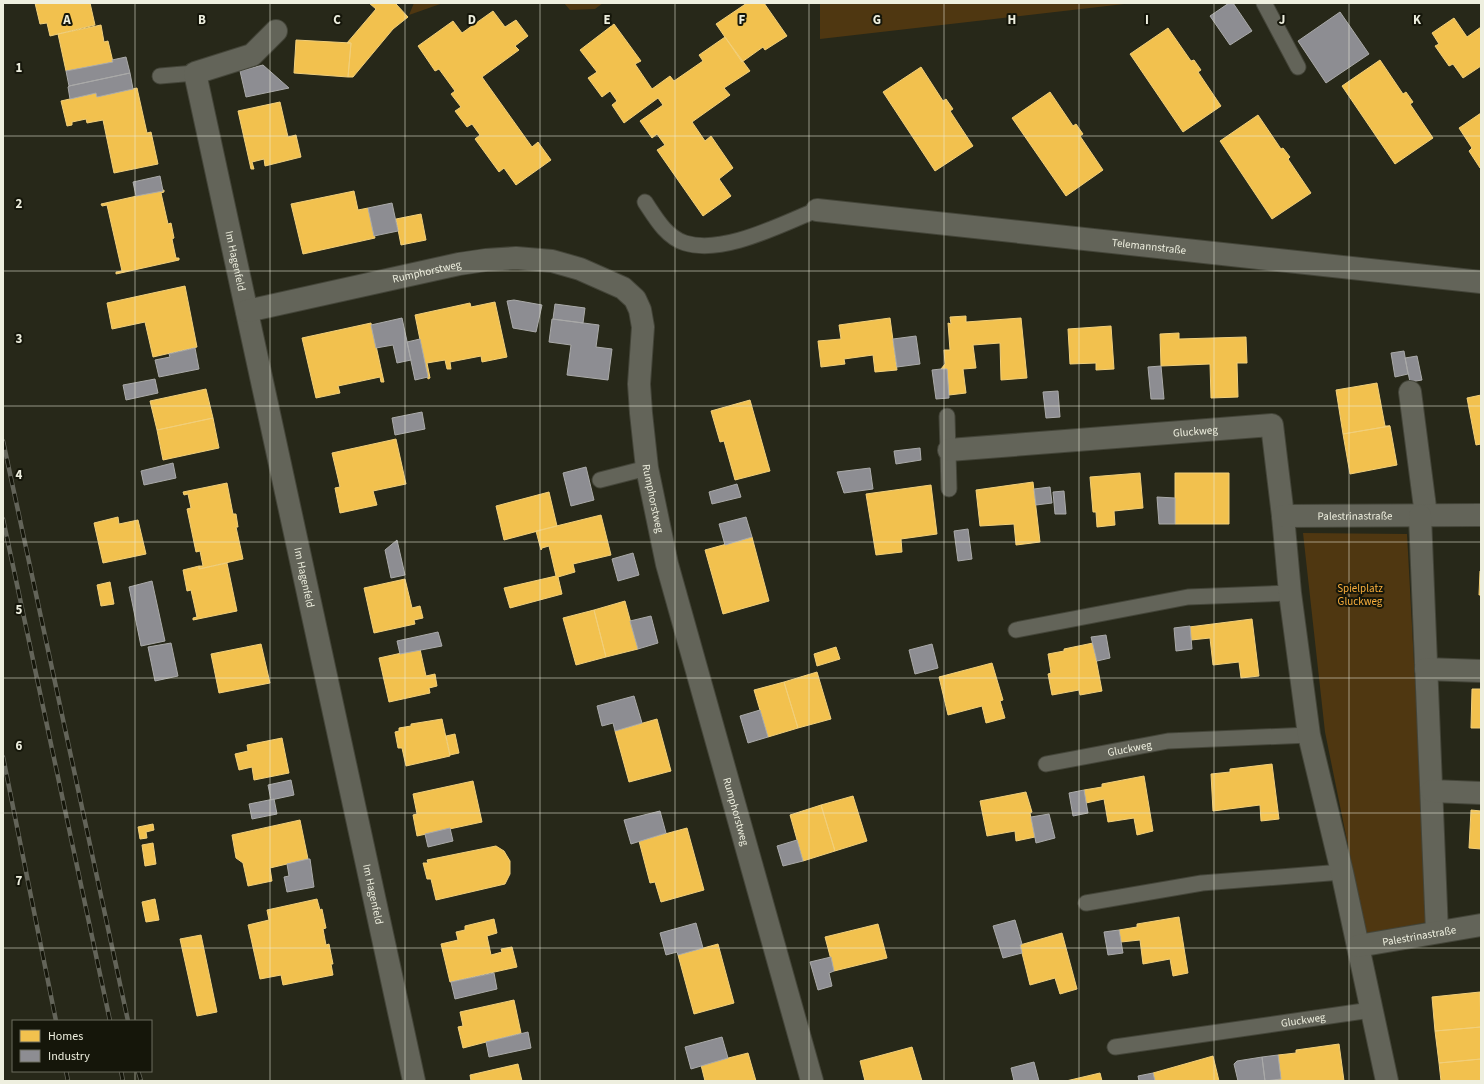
<svg xmlns="http://www.w3.org/2000/svg" width="1484" height="1084" font-family="'Source Sans 3',sans-serif">
	<style>
		.green { fill: #4f3711 }
		.homes { fill: #f2c14e; stroke: #f1cf7a }
		.industry { fill: #8d8d92; stroke: #aaaaa9 }
		.lines { fill: none; stroke-linecap: round; stroke-linejoin: round }
		.service-casing { stroke: #444539; stroke-width: 17 }
		.minor-casing { stroke: #444539; stroke-width: 24 }
		.service { stroke: #636459; stroke-width: 15 }
		.minor { stroke: #636459; stroke-width: 22 }
		.rail-casing { stroke: #636459; stroke-width: 4.5 }
		.rail { stroke: #15160a; stroke-width: 3; stroke-dasharray: 9; stroke-linecap: butt }
		.grid { fill: none; stroke: #eeefdf; stroke-width: 1; stroke-opacity: 0.55 }
		.labels { text-anchor: middle; dominant-baseline: central; stroke-width: 4; stroke-linejoin: round; paint-order: stroke }
		.street-label { font-size: 11px; fill: #eeefdf; stroke: #15160a }
		.park-label { font-size: 11px; fill: #fbaf3c; stroke: #15160a }
		.grid-label { font-size: 13px; text-anchor: middle; font-weight: bold; fill: #eeefdf; stroke: #15160a; stroke-width: 4; stroke-linejoin: round; paint-order: stroke }
	</style>
	<rect width="100%" height="100%" fill="#272819"/>
	<!-- green -->
	<path class="green" d="M414 3H443L409 15Z
		M564 3H603L595 9 570 10Z
		M820 3H1133L820 39Z
		M1303 533 1407 534 1428 922 1366 934 1325 732Z"/>
	<!-- homes -->
	<path class="homes" d="M35 3H90L95 25 50 36 47 23 40 24Z
		M369 3H397L396 4 408 17 393 29 353 77H348L351 43H347L376 9Z
		M747 3H764L787 36 765 50 763 47 742 62 716 24Z
		M493 11 505 27 516 20 528 36 515 46 519 50 482 77 532 147 538 142 551 160 516 185 504 168 499 172 475 139 480 135 472 124 467 127 455 111 461 107 451 94 455 91 439 69 435 71 418 46 453 21 462 33Z
		M1454 18 1467 37 1481 27V66L1463 78 1453 64 1449 66 1435 46 1439 44 1432 33Z
		M614 24 641 61 635 64 652 89 670 76 674 81 703 61 699 55 725 37 750 71 724 88 730 95 692 122 705 141 711 136 733 168 719 179 731 196 703 216 657 150 665 145 657 134 652 138 640 121 663 105 658 98 624 123 612 105 617 101 610 91 602 97 588 78 597 72 580 50Z
		M101 25 104 42 108 41 113 62 66 71 58 34Z
		M1168 28 1191 61 1194 60 1201 70 1198 72 1221 106 1183 132 1130 54Z
		M296 40 351 43 348 77 294 73Z
		M1380 60 1403 94 1406 92 1413 102 1410 104 1433 138 1395 164 1342 86Z
		M921 67 943 101 946 99 953 109 950 111 973 146 935 171 883 92Z
		M137 88 147 133 151 132 158 164 114 173 103 120 87 123 86 119 72 122V125L67 126 61 101 96 93 97 97Z
		M1050 92 1073 126 1076 124 1083 134 1080 136 1103 170 1066 196 1012 118Z
		M280 102 288 137 296 135 301 157 265 166 264 159 252 162 254 169H251L238 111Z
		M1481 113V168H1480L1469 151 1472 148 1459 128Z
		M1258 115 1281 149 1283 148 1290 157 1288 159 1311 193 1272 219 1220 141Z
		M164 190V192L161 193 168 224 171 223 174 238 172 239 176 258H179V260L116 274V272L122 271 107 205 102 206 101 204Z
		M354 191 358 210 368 208 375 238 303 254 291 204Z
		M421 214 426 240 401 245 396 219Z
		M185 286 197 347 153 357 145 322 112 329 107 303Z
		M495 302 507 357 482 362 481 356 450 362 451 369H447L445 360 427 363 430 378 428 379 415 315 470 303 471 307Z
		M966 316V322L1021 318 1027 378 1001 380 1000 343 973 345 976 368 963 369 966 393 949 395 947 369H941L945 364 944 350H950L948 323 951 324 950 317Z
		M890 318 897 370 875 372 873 355 844 359 845 364 821 367 818 341 841 339 839 325Z
		M371 323 384 382H381L380 377 338 386 340 393 316 398 302 338Z
		M1111 326 1114 369 1096 370V363L1070 364 1068 329Z
		M1179 333V339L1246 337 1247 363H1237L1238 397 1211 398 1210 364 1161 366 1160 334Z
		M1377 383 1385 426H1390L1343 434 1336 390Z
		M206 389 213 418 157 430 150 401Z
		M1481 395V444L1476 445 1467 398Z
		M750 400 770 471 735 480 724 441 720 442 711 411Z
		M213 418 219 448 163 460 157 430Z
		M1390 426 1397 465 1350 474 1343 434Z
		M396 439 406 484 373 491 377 505 340 513 335 488 340 487 332 453Z
		M1140 473 1143 508 1114 511 1115 525 1097 527 1096 512H1093L1090 477Z
		M1175 473H1229V524H1175Z
		M1033 482 1040 542 1016 545 1014 524 980 526 976 490Z
		M227 483 233 514H236L238 527H236L243 559 199 569V566H203L200 551 196 552 187 509 191 508 188 494 184 495 183 492Z
		M931 485 937 534 901 539 902 552 876 555 866 494Z
		M549 492 557 526 504 540 496 506Z
		M601 515 611 555 573 564 575 572 558 577 562 594 510 608 504 588 556 576 549 546 542 548 541 550 536 531Z
		M118 517 119 524 138 520 146 554 103 563 94 523Z
		M752 537 769 601 723 614 705 550Z
		M227 563 237 611 193 620V618L197 617 191 590 187 591 183 570 199 566V569Z
		M1480 571H1481V595H1479Z
		M405 579 412 608 420 606 423 618 414 620 415 624 374 633 364 588Z
		M110 582 114 604 101 606 97 585Z
		M625 601 638 649 606 657 594 610Z
		M594 610 606 657 576 665 563 618Z
		M1252 619 1259 676 1241 678 1239 662 1213 665 1210 638 1191 640 1189 627Z
		M1093 643 1102 691 1080 695 1079 690 1052 695 1048 674 1051 673 1048 654 1064 651V649Z
		M261 644 270 683 219 693 211 654Z
		M836 647 840 659 817 666 814 654Z
		M420 649 426 676 435 674 437 686 429 688 430 693 389 702 379 658Z
		M992 663 1003 700 1000 701 1005 718 986 723 982 706 948 715 939 677Z
		M817 672 831 719 798 728 784 682Z
		M784 682 798 728 768 737 754 690Z
		M1472 689H1481V728H1471Z
		M442 719 450 756 406 766 402 748H398L395 732 399 731V728L411 726V724Z
		M657 719 671 771 629 782 615 731Z
		M455 734 459 753 450 755 446 736Z
		M282 738 289 773 254 780 252 767 239 770 235 754 248 751 247 745Z
		M1272 764 1279 819 1261 821 1260 805 1213 811 1211 774 1230 772V769Z
		M1144 776 1153 831 1137 835 1134 818 1108 822 1104 799 1086 803 1084 790 1102 787V784Z
		M473 781 482 822 417 836 413 815 417 814 413 794Z
		M1026 792 1032 812 1030 813 1035 837 1016 841 1015 831 987 836 980 801Z
		M853 796 867 841 835 851 821 805Z
		M821 805 835 851 803 861 790 815Z
		M1471 810 1481 811V849L1469 848Z
		M300 820 308 859 270 868 272 881 248 886 243 863 236 858 232 835Z
		M153 824 154 830 146 832 147 838 140 839 138 827Z
		M687 828 704 890 661 902 655 882 650 883 639 841Z
		M153 843 156 864 145 866 142 845Z
		M496 846 504 851 510 861V874L505 884 436 900 431 879H427L423 863H428L427 860Z
		M155 899 159 920 146 922 142 902Z
		M317 899 320 910 322 909 326 928 323 929 326 945 329 944 333 964H331L333 975 283 985 281 975 260 979 248 925 269 920 267 910Z
		M1179 917 1188 973 1173 976 1170 959 1143 964 1140 940 1121 942 1119 930 1137 927V924Z
		M494 919 497 933 487 936 491 955 502 952 501 949 512 947 517 967 450 982 441 944 458 940 456 932 465 930V926Z
		M878 924 887 958 834 971 825 937Z
		M1062 933 1077 989 1060 994 1055 978 1030 985 1020 945Z
		M201 935 217 1012 197 1016 180 939Z
		M718 944 734 1003 694 1014 678 955Z
		M1480 992 1481 1027 1435 1031 1432 997Z
		M514 1000 521 1033 463 1048 458 1027 463 1026 460 1012Z
		M1481 1027V1059L1439 1063 1435 1031Z
		M1339 1044 1344 1081H1265L1281 1079 1278 1055 1296 1053V1050Z
		M912 1047 922 1081H865L860 1061Z
		M748 1053 756 1081H705L701 1065Z
		M1213 1056 1219 1081H1155L1153 1073Z
		M1481 1059V1081H1441L1439 1063Z
		M518 1064 522 1081H471L470 1075Z
		M1100 1073 1102 1081H1066Z"/>
	<!-- industry -->
	<path class="industry" d="M1229 3H1233L1252 31 1230 45 1210 16Z
		M1340 12 1369 54 1326 83 1298 41Z
		M126 57 130 73 69 86 66 71 113 62 112 60Z
		M263 65 289 88 246 97 240 71Z
		M130 73 133 89 97 97 96 93 70 99 68 87 69 86Z
		M160 176 163 191 136 196 133 182Z
		M392 203 398 231 374 236 368 208Z
		M514 300 542 305 536 332 513 328 507 301Z
		M555 304 585 308 583 323 553 319Z
		M402 318 411 360 397 363 393 345 376 348 371 325Z
		M552 319 599 325 596 347 612 349 608 380 567 375 571 345 549 342Z
		M916 336 920 364 897 367 893 339Z
		M420 339 428 377 415 380 407 342Z
		M195 348 199 369 159 377 155 360 170 357 169 354Z
		M1404 351 1408 374 1395 377 1391 353Z
		M1417 356 1422 380 1410 382 1405 358Z
		M1161 366 1164 399H1151L1148 367Z
		M941 369H947L949 398 936 399 932 370Z
		M155 379 158 393 126 400 123 385Z
		M1058 391 1060 417 1046 418 1043 392Z
		M422 412 425 429 395 435 392 418Z
		M920 448 921 460 896 464 894 451Z
		M173 463 176 478 144 485 141 471Z
		M586 467 594 500 571 506 563 473Z
		M870 468 873 489 844 493 837 472Z
		M737 484 741 497 712 504 709 492Z
		M1050 487 1052 503 1036 505 1034 489Z
		M1064 491 1066 514H1055L1053 492Z
		M1157 497 1175 498V524H1159Z
		M746 517 752 537 725 545 719 524Z
		M968 529 972 559 958 561 954 531Z
		M397 540 405 575 391 578 385 550Z
		M633 553 639 575 618 581 612 559Z
		M152 581 165 641 141 646 129 587Z
		M651 616 658 643 638 649 630 621Z
		M1190 626 1192 649 1176 651 1174 628Z
		M438 632 442 646 400 654 397 641Z
		M1106 635 1110 658 1097 661 1091 637Z
		M171 643 178 676 155 681 148 647Z
		M932 644 938 668 915 674 909 650Z
		M634 696 642 723 615 731 613 723 602 726 597 706Z
		M760 710 768 737 748 743 740 716Z
		M291 780 294 795 271 800 268 785Z
		M1084 790 1088 813 1073 816 1069 793Z
		M274 799 277 814 252 819 249 804Z
		M660 811 666 833 631 844 624 820Z
		M1049 814 1055 838 1036 843 1031 817Z
		M450 828 453 841 428 847 425 834Z
		M797 840 803 861 783 866 777 846Z
		M308 859H310L314 887 287 892 284 877 289 876 287 864Z
		M1015 920 1022 944 1020 945 1022 953 1003 958 993 926Z
		M696 923 703 948 678 955 677 952 666 955 660 933Z
		M1119 930 1123 953 1108 955 1104 932Z
		M831 957 834 971 829 973 832 986 818 990 810 962Z
		M494 973 497 989 455 999 451 982Z
		M528 1032 531 1048 489 1057 486 1042Z
		M722 1037 728 1058 691 1069 685 1047Z
		M1278 1055 1281 1079 1265 1081 1262 1057Z
		M1262 1057 1265 1081H1238L1234 1064 1237 1061Z
		M1034 1062 1039 1081H1014L1011 1068Z
		M1153 1073 1155 1081H1139L1138 1076Z"/>
	<g class="lines">
		<!-- service casing -->
		<g class="service-casing">
			<g id="service">
				<path d="M1264 3 1298 67"/>
				<path d="M160 76 195 73"/>
				<path d="M645 202C655 217 666 237 685 243 724 255 781 224 817 210"/>
				<path d="M947 416 949 489"/>
				<path d="M600 480 647 468"/>
				<path d="M1016 630 1188 597 1290 593"/>
				<path id="s1" d="M1046 764 1168 741 1309 735"/>
				<path d="M1086 903 1202 883 1342 872"/>
				<path id="s2" d="M1115 1047 1371 1010"/>
			</g>
		</g>
		<!-- minor casing -->
		<g class="minor-casing">
			<g id="minor">
				<path id="s3" d="M276 31 252 55 195 73 414 1081"/>
				<path id="s4" d="M817 210 1481 282"/>
				<path id="s5" d="M247 311 459 264 486 260 516 258 552 261 580 269 623 288 635 299 640 310 643 327 639 384 641 413 647 468 667 564 812 1081"/>
				<path d="M1410 392 1426 515"/>
				<path id="s6" d="M949 450 1272 425 1283 516 1290 593 1309 735 1342 872 1387 1081"/>
				<path id="s7" d="M1283 516 1481 515"/>
				<path d="M1420 516 1437 932"/>
				<path d="M1426 669 1481 671"/>
				<path d="M1432 791 1481 793"/>
				<path id="s8" d="M1358 946 1481 925"/>
			</g>
		</g>
		<!-- service -->
		<use href="#service" class="service"/>
		<!-- minor -->
		<use href="#minor" class="minor"/>
		<!-- rail casing -->
		<g class="rail-casing">
			<path id="rail" d="M3 441 128 1021
				M3 519 110 1021
				M3 757 56 1021
				M66 1071 68 1081
				M121 1071 123 1081
				M138 1071 141 1081"/>
		</g>
		<!-- rail -->
		<use href="#rail" class="rail"/>
	</g>
	<!-- grid -->
	<path class="grid" d="M135 3V1021M270 3V1081M405 3V1081M540 3V1081M675 3V1081M809 3V1081M944 3V1081M1079 3V1081M1214 3V1081M1349 3V1081M3 136H1481M3 271H1481M3 406H1481M3 542H1481M3 678H1481M3 813H1481M3 948H1481M135 1071V1081"/>
	<g class="labels">
		<!-- street labels -->
		<g class="street-label">
			<text stroke="none"><textPath href="#s4" startOffset="334">Telemannstraße</textPath></text>
			<text stroke="none"><textPath href="#s3" startOffset="286">Im Hagenfeld</textPath></text>
			<text stroke="none"><textPath href="#s5" startOffset="184">Rumphorstweg</textPath></text>
			<text stroke="none"><textPath href="#s6" startOffset="247">Gluckweg</textPath></text>
			<text stroke="none"><textPath href="#s5" startOffset="605">Rumphorstweg</textPath></text>
			<text stroke="none"><textPath href="#s7" startOffset="72">Palestrinastraße</textPath></text>
			<text stroke="none"><textPath href="#s3" startOffset="610">Im Hagenfeld</textPath></text>
			<text stroke="none"><textPath href="#s1" startOffset="85">Gluckweg</textPath></text>
			<text stroke="none"><textPath href="#s5" startOffset="929">Rumphorstweg</textPath></text>
			<text stroke="none"><textPath href="#s3" startOffset="934">Im Hagenfeld</textPath></text>
			<text stroke="none"><textPath href="#s8" startOffset="62">Palestrinastraße</textPath></text>
			<text stroke="none"><textPath href="#s2" startOffset="190">Gluckweg</textPath></text>
		</g>
		<!-- park labels -->
		<g class="park-label">
			<text x="1360" y="588">Spielplatz<tspan x="1360" dy="13">Gluckweg</tspan></text>
		</g>
	</g>
	<g class="grid-label">
		<text x="67" y="24">A</text>
		<text x="202" y="24">B</text>
		<text x="337" y="24">C</text>
		<text x="472" y="24">D</text>
		<text x="607" y="24">E</text>
		<text x="742" y="24">F</text>
		<text x="877" y="24">G</text>
		<text x="1012" y="24">H</text>
		<text x="1147" y="24">I</text>
		<text x="1282" y="24">J</text>
		<text x="1417" y="24">K</text>
		<text x="19" y="72">1</text>
		<text x="19" y="208">2</text>
		<text x="19" y="343">3</text>
		<text x="19" y="479">4</text>
		<text x="19" y="614">5</text>
		<text x="19" y="750">6</text>
		<text x="19" y="885">7</text>
	</g>
	<!-- border -->
	<rect width="1484" height="1084" fill="none" stroke="#eeefdf" stroke-width="8"/>
	<!-- legend -->
	<rect x="12" y="1020" width="140" height="52" fill="#15160a" stroke="#6c6d5f"/>
	<rect x="20" y="1030" width="20" height="12" fill="#f2c14e" stroke="#6c6d5f"/>
	<text x="48" y="1040" font-size="12" fill="#eeefdf">Homes</text>
	<rect x="20" y="1050" width="20" height="12" fill="#8d8d92" stroke="#6c6d5f"/>
	<text x="48" y="1060" font-size="12" fill="#eeefdf">Industry</text>
</svg>
